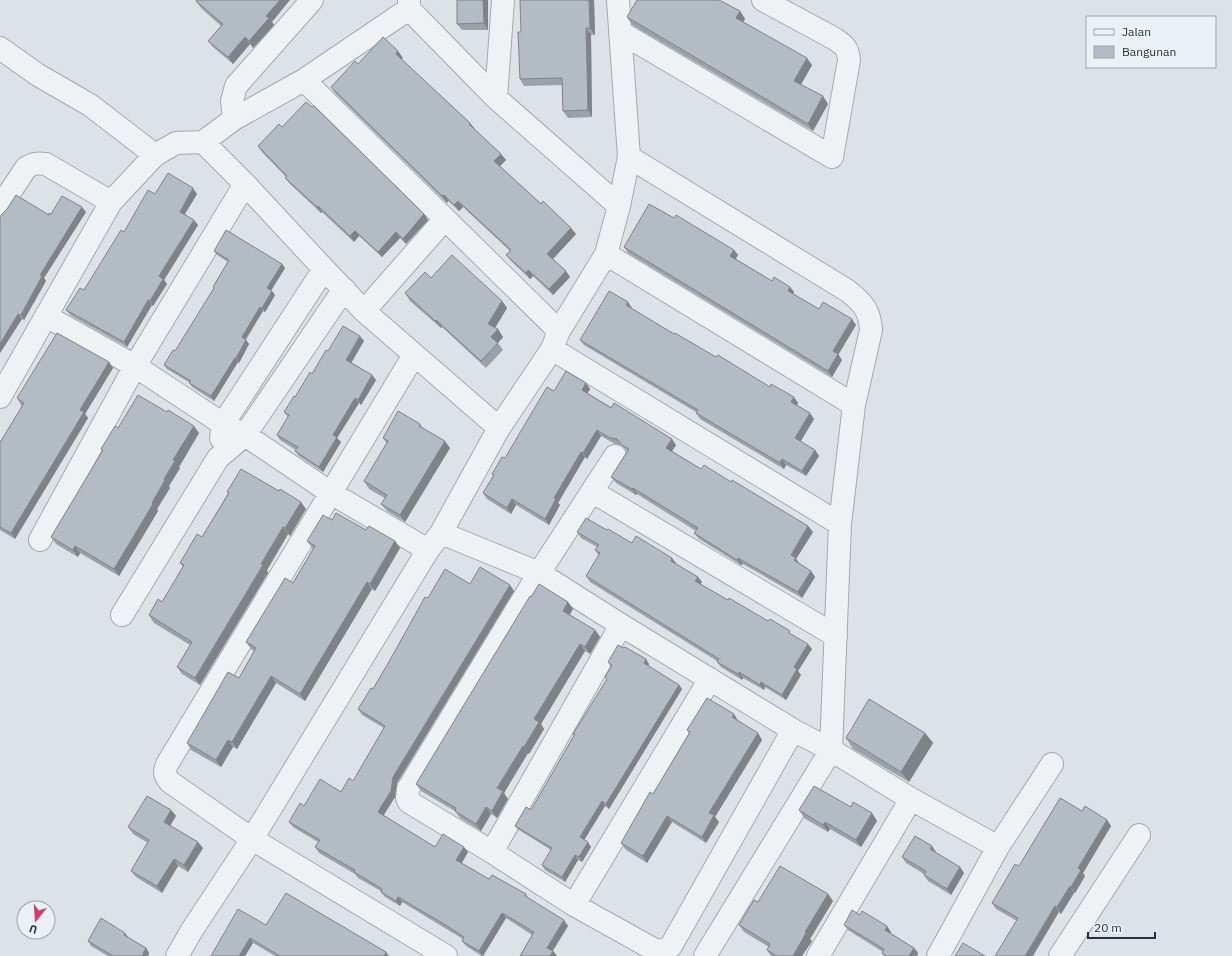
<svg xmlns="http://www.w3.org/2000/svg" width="1232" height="956" font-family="'IBM Plex Sans',sans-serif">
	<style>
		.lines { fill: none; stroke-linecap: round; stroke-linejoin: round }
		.street-casing { stroke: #a1aab1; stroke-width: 24 }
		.street { stroke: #eff2f5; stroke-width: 22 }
		.wall { fill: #9aa2a9 }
		.shaded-wall { fill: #7d8489 }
		.building { fill: #b3bcc4; stroke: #7d8489 }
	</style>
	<rect width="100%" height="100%" fill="#dce2e7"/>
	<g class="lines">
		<!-- street casing -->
		<g class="street-casing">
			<path id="street" d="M409 0V9L496 98 619 206
				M620 32 832 157 849 60C848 48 845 46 835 39L763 0
				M0 48 38 75 90 105 155 155
				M304 80 559 331
				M496 98 503 0
				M234 119 232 101 236 86 312 0
				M203 142 245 184 324 269 364 311 499 428
				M629 157 848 291C863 303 870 311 871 330L854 405 840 524 831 750 705 956
				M0 207 26 168C33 163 38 163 46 164L111 202
				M606 254 854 405
				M364 311 445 219
				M46 316 135 366 223 424 245 435 331 493 428 550
				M552 349 840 524
				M414 355 169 761C164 769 163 774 170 782L252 839 446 956
				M0 397 111 202 155 155 176 143 203 142 234 119 304 80 409 9
				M221 438 223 424 324 269
				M615 456 539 573 408 789 407 798 409 802 492 852 574 905 655 950 663 951 671 946 793 730
				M593 492 836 636
				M441 533 539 573 621 625 793 730 831 750 911 799 998 847
				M40 540 135 366 245 184
				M122 615 218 458 245 435 344 289
				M492 852 621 625
				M574 905 710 679
				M177 956 192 930 252 839 428 550 441 533 499 428 552 349 559 331 606 254 619 206 629 157 618 0
				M818 956 911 799
				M938 956 998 847 1052 764
				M1060 956 1139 835"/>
		</g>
		<!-- street -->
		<use href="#street" class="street"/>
	</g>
	<!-- wall -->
	<path class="wall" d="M457 0H488V30H462L457 24Z
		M594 0 595 35H591L592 117 568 118 563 111 562 85 524 86 520 79 521 32Z
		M196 1 272 22 274 25 253 48 250 44 233 64 213 47 208 41 221 26 201 8Z
		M740 11 745 19 743 22 812 65 801 84 828 104 813 131 632 25 627 17Z
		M403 58 401 59 470 123 474 129 501 154 506 160 500 166 541 204 571 228 576 234 553 259 566 271 570 277 553 295 533 276 530 279 511 261 506 255 510 251 463 207 459 211 448 201 447 203 335 93 331 87 358 64Z
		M282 127 424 214 428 220 406 244 400 238 382 257 359 236 354 242 322 212 321 213 289 183 285 178 286 177 262 152 258 146Z
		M155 194H197L185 214 198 225 164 280 167 284 153 306 152 305 127 347 70 315 66 310 84 290 124 232Z
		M86 212 44 278 46 281 24 320 22 319 0 353V217Z
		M674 218 734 250 738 255 736 259 772 281 790 287 794 292 793 294 819 309 856 325 838 354 842 360 832 377 628 253 624 247Z
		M214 251 282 264 285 268 271 291 275 295 265 312 263 311 246 340 249 344 239 363 238 362 214 401 192 387 190 383 167 369 164 365 175 351 214 289 213 287 228 262 217 255Z
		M431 278 502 301 507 308 495 328 503 337 498 343 503 350 486 368 442 327 441 328 410 301 405 293Z
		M632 308V309L674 334 770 387 794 397 798 403 797 405 814 419 800 442 815 450 819 456 806 476 786 465 784 469 700 419 696 413V412L584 345 580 340Z
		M360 336 364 341 351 362 372 375 376 380 361 405 359 403 337 438 341 442 323 472 299 456 295 451 296 450 280 440 277 435 288 417 284 412 328 351Z
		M109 362 113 368 85 414 88 418 15 539 0 530V441H1L22 406 21 405 17 398Z
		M586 383 590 389 587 393 676 445 672 451 701 469 808 526 813 532 796 559 800 564 811 571 815 577 802 598 743 564 741 565 699 539 694 533 696 531 637 494 636 495 616 483 611 477 627 451 621 445 615 444 601 436 587 459 585 457 558 503 560 505 549 525 516 505 511 514 487 499 483 493 493 476 492 474 505 458 554 391Z
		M420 424 423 428 450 448 405 522 387 511 381 504 385 498 369 489 364 481 387 444 383 438Z
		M118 428 199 433 179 467 180 468 169 486 170 488 157 509 158 511 119 576 80 553 78 557 56 544 51 537 103 451 101 449Z
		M227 492 306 509 290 536 288 534 267 570 268 573 200 685 182 674 177 667 190 645 154 623 149 615 162 602 183 567 180 563 202 537 228 493Z
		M332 520 366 530 395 541 400 548 375 591 372 589 305 701 276 683 237 749 233 747 221 767 191 750 187 743 239 678 254 651 251 649 246 642 293 583 313 549 307 541Z
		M607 530 632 543 676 563V564L698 577 702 582 700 584 728 600 792 635 812 649 798 671 801 675 786 700 765 687 764 690 743 678 742 680 721 667 717 662V661L590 582 586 576 599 556 595 550 597 547 581 538 577 532Z
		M470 584 514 591 397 783 395 797 383 815 435 847 468 852 462 863 489 879 526 894 529 899 568 926 553 951 557 956H520L532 935 506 918 483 956H482L466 946 462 941 463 939 448 930 402 902 400 906 385 897 381 892V891L358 878 355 874 319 853 315 847 318 842 293 827 289 822 304 806 341 792 353 781 384 728 362 715 358 709 373 689 428 598Z
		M531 597 568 602 573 609 569 615 595 630 600 637 590 654 585 651 541 724 544 729 529 754 528 753 504 793 508 799 497 818 491 814 481 831 460 818 455 811 421 791 416 784Z
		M608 662 649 664 648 666 679 685 682 689 609 809 605 806 584 840 591 847 582 862 578 860 565 882 545 870 542 865 551 850 519 830 515 826 531 810 574 735 573 734 607 680 605 677 611 667Z
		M734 714 738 721 762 740 715 817 719 822 706 843 672 822 647 863 626 850 621 843 653 794 689 733 687 730Z
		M925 733 933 743 909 782 853 749 846 738Z
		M851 807 872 813 877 821 861 847 830 829 828 832 804 818 799 810Z
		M171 810 176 816 170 825 203 848 188 872 178 866 162 893 136 877 131 871 148 843 133 834 128 827Z
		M1082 811 1107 820 1111 826 1083 873 1085 876 1075 893H1074L1061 914 1059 912 1017 921 996 909 992 903Z
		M936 852V853L960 867 964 873 951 895 928 881 924 875V874L906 863 902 857Z
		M828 894 833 901 810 939 812 941 802 956H771L767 950 769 947 744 932 739 925 758 902Z
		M860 915 891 932 890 933 914 948 918 953 917 956H884L882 953 883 952 848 930 844 925Z
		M266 925 389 956H275L253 943 245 956H211Z
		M128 937 146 948 149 953 148 956H108L91 946 88 941Z"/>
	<!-- shaded-wall -->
	<path class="shaded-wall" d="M280 0H290L272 22 274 25 253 48 249 41 266 16Z
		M483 0H488V30L484 23Z
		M589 0H594L595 35 590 28Z
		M740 11 745 19 741 26 736 18Z
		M586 28 591 35 592 117 588 110Z
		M245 37 250 44 233 64 228 57Z
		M398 51 403 58 400 60 396 54Z
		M807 58 812 65 799 88 794 81Z
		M823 96 828 104 813 131 808 124Z
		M470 123 475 129 473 130 469 124Z
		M501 154 506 160 499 167 494 161Z
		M193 188 197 194 183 217 180 212Z
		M444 195 448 201 447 203 442 196Z
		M458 201 463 207 459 211 454 205Z
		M318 206 322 212 321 213 317 207Z
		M82 207 86 212 44 278 46 281 24 320 21 315 40 275Z
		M424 214 428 220 406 244 403 239Z
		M194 220 198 225 164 280 167 284 153 306 150 301 159 276Z
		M571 228 576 234 552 260 547 254Z
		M355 231 359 236 354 242 350 236Z
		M396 232 400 238 382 257 378 252Z
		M734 250 738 255 734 261 730 256Z
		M282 264 285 268 270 292 267 288Z
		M528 270 533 276 530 279 526 273Z
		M566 271 570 277 553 295 549 289Z
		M790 287 794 292 792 297 788 291Z
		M272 291 275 295 265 312 262 308Z
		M148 300 152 305 127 347 124 342Z
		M502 301 507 308 493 331 488 324Z
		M628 302 632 308 630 311 626 305Z
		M260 307 263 311 244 341 242 337Z
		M18 314 22 319 0 353V344Z
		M852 319 856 325 837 357 833 351Z
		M436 320 442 327 441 328 435 321Z
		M498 329 503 337 497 344 491 337Z
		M360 336 364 341 350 365 346 360Z
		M246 340 249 344 239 363 236 358Z
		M838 354 842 360 832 377 828 371Z
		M235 358 238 362 214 401 211 396Z
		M109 362 113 368 85 414 88 418 15 539 11 533 80 410Z
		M372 375 376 380 361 405 358 400Z
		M586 383 590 389 586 396 582 390Z
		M794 397 798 403 795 408 791 402Z
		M355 398 359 403 337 438 341 442 323 472 319 467 333 435Z
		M810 413 814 419 799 444 795 438Z
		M194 426 199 433 179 467 180 468 169 486 170 488 157 509 158 511 119 576 114 569 152 503 173 460Z
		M597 430 601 436 587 459 583 453Z
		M672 439 676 445 670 454 666 448Z
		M445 441 450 448 405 522 400 515Z
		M815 450 819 456 806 476 802 471Z
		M581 452 585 457 558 503 560 505 549 525 545 519 554 498Z
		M782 459 786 465 784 469 780 463Z
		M633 488 637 494 636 495 632 489Z
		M512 499 516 505 511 514 507 508Z
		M301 502 306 509 290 536 285 528Z
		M808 526 813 532 796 559 800 564 798 566 791 555Z
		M283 527 288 534 267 570 268 573 200 685 195 678 261 564Z
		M395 541 400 548 375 591 370 584Z
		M75 546 80 553 78 557 73 550Z
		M672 558 676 563 674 566 671 561Z
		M738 558 743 564 741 565 737 560Z
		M811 571 815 577 802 598 798 592Z
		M698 577 702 582 699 586 695 581Z
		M367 582 372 589 305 701 300 694Z
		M510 585 514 591 397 783 395 797 382 818 378 812 393 777Z
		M568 602 573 609 568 618 563 611Z
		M595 630 600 637 590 654 585 647Z
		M580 644 585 651 541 724 544 729 529 754 524 747 534 719Z
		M808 644 812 649 798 671 801 675 786 700 782 695 794 667Z
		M646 659 649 664 647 668 644 663Z
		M739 672 743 678 742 680 738 674Z
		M271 676 276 683 237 749 232 742Z
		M761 682 765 687 764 690 760 685Z
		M679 685 682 689 609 809 606 804Z
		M734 714 738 721 732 717Z
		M758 733 762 740 715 817 719 822 706 843 702 837 709 813Z
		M925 733 933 743 909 782 901 772Z
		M228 740 233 747 221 767 216 760Z
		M523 746 528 753 504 793 508 799 497 818 492 811 497 788Z
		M602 801 605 806 583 842 580 837Z
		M486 807 491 814 481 831 476 824Z
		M171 810 176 816 169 828 164 822Z
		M872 813 877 821 861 847 856 840Z
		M667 816 672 822 647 863 643 856Z
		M1107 820 1111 826 1083 873 1085 876 1075 893 1071 887 1078 868Z
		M825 822 830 829 828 832 823 825Z
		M198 842 203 848 188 872 184 865Z
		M588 842 591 847 582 862 579 857Z
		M932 846 936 852 934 855 930 849Z
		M464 847 468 852 460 866 456 860Z
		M575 855 578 860 565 882 562 877Z
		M174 859 178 866 162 893 157 886Z
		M960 867 964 873 951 895 947 889Z
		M1070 886 1074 893 1061 914 1057 907Z
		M828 894 833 901 810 939 812 941 802 956H793L805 932Z
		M398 897 402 902 400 906 396 901Z
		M1055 906 1059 912 1033 956H1025Z
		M502 913 506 918 483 956H482L479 951Z
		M564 920 568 926 551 953 547 948Z
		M887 926 891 932 889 936 885 930Z
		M125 933 128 937 127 939 124 935Z
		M250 938 253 943 245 956H239Z
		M146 948 149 953 148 956H142Z
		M914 948 918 953 917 956H909Z
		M553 951 557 956H550Z
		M386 952 389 956H384Z"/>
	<!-- building -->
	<path class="building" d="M197 0H280L266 16 269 18 249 41 245 37 228 57 208 41 223 24 196 1Z
		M457 0H483L484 23 457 24Z
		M520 0H589L590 28H586L588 110 563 111 562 78 520 79 518 32H521Z
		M637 0H719L740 11 736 18 807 58 794 81 823 96 808 124 627 17Z
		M383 37 398 51 396 54 470 123 469 124 501 154 494 161 541 204 543 201 571 228 547 254 566 271 549 289 528 270 526 273 506 255 511 250 458 201 454 205 444 195 442 196 331 87 355 61 358 64Z
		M306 102 312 107 314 106 424 214 403 239 396 232 378 252 355 231 350 236 318 206 317 207 285 178 287 176 258 146 279 124 282 127Z
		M168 173 193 188 180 212 194 220 159 276 163 279 150 301 148 300 124 342 66 310 80 288 84 290 121 230 124 232 148 190 155 194Z
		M16 195 49 215V213L51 214 62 196 82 207 40 275 42 276 21 315 18 314 0 344V217L2 214 7 209Z
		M649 204 674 218 676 215 734 250 730 256 772 281 774 277 790 287 788 291 819 309 823 302 852 319 833 351 838 354 828 371 624 247Z
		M226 230 282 264 267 288 272 291 262 308 260 307 242 337 246 340 236 358H235L211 396 189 383 191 381 164 365 173 350 175 351 214 288 213 287 229 260 214 251Z
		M452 255 502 301 488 324 498 329 491 337 498 343 481 361 436 320 435 321 405 293 425 272 431 278Z
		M609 291 628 302 626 305 674 334 675 333 716 357 718 355 770 387 771 384 794 397 791 402 810 413 795 438 815 450 802 471 782 459 780 463 696 413 698 410 580 340Z
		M343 326 360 336 346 360 372 375 358 400 355 398 333 435 337 437 319 467 295 451 298 447 277 435 289 415 284 412 294 396 295 397 310 372 312 374 326 350 328 351Z
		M57 333 109 362 80 410 84 412 11 533 0 527V441H1L24 403 17 398Z
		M566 371 586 383 582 390 611 408 614 403 672 439 666 448 701 469 704 465 731 482 732 480 808 526 791 555 796 558 794 560 811 571 798 592 738 558 737 560 694 533 698 528 633 488 632 489 611 477 629 449 622 445 617 439 610 438 597 430 583 453 581 452 554 498 556 499 545 519 512 499 507 508 483 493 494 475 492 474 502 457 505 458 547 387 554 391Z
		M138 395 167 412 168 410 194 426 173 460 175 461 164 479 165 480 152 503 153 504 114 569 75 546 73 550 51 537 103 450 101 449 115 426 118 428Z
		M398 411 420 424 419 426 445 441 400 515 381 504 387 495 364 481 388 441 383 438Z
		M241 469 279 491 280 489 301 502 285 528 283 527 261 564 263 565 195 678 177 667 192 642 149 615 158 599 162 602 184 565 180 563 197 534 202 537 229 493 227 492Z
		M336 513 366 530 369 526 395 541 370 584 367 582 300 694 271 676 232 742 228 740 216 760 187 743 228 672 239 678 256 648 246 642 285 578 293 583 315 546 307 541 323 515 332 520Z
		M586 518 607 530 608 529 632 543 636 536 672 558 671 561 698 577 695 581 728 600 729 598 768 621 770 619 790 631 789 633 808 644 794 667 797 669 782 695 761 682 760 685 739 672 738 674 717 662 719 659 586 576 600 553 595 550 599 545 577 532Z
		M480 567 510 585 393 777 391 791 378 812 435 847 443 834 464 847 456 860 489 879 492 875 526 894 525 896 564 920 547 948 553 951 550 956H520L534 932 502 913 479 951 462 941 464 937 444 924 398 897 396 901 381 892 382 889 354 872 355 870 315 847 320 840 289 822 300 803 304 806 320 779 341 792 349 778 353 781 385 726 358 709 371 688 373 689 390 660 425 597 428 598 445 569 470 584Z
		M539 584 568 602 563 611 595 630 585 647 580 644 534 719 539 722 524 747 523 746 497 788 503 791 492 811 486 807 476 824 455 811 456 808 416 784 530 596 531 597Z
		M618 645 624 648 625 647 646 659 644 663 679 685 606 804 602 801 580 837 588 842 579 857 575 855 562 877 542 865 552 848 515 826 526 807 531 810 575 734H573L607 679 605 677 612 665 608 662Z
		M707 698 734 714 732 717 758 733 709 813 714 815 702 837 667 816 643 856 621 843 650 792 653 794 690 732 687 730Z
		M869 699 925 733 901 772 846 738Z
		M814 786 851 807 853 802 872 813 856 840 825 822 823 825 799 810Z
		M147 796 171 810 164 822 198 842 184 865 174 859 157 886 131 871 149 840 128 827Z
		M1060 798 1082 811 1085 806 1107 820 1078 868 1081 870 1071 887 1070 886 1057 907 1055 906 1025 956H995L1018 918 992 903 1015 864 1019 866Z
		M915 836 932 846 930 849 960 867 947 889 924 875 926 871 902 857Z
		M780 866 828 894 805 932 806 933 793 956H777L767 950 770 944 739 925 754 900 758 902Z
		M286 893 386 952 384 956H280L250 938 239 956H211L238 909 266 925Z
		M852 910 860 915 862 911 887 926 885 930 914 948 909 956H887L882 953 884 949 844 925Z
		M101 918 125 933 124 935 146 948 142 956H113L88 941Z
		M963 943 985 956H955Z"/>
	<!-- legend -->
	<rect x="1086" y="16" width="130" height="52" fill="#ebf1f5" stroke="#9ca5ab"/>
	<rect x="1094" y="29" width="20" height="6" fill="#eff2f5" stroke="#9ca5ab"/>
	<text x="1122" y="36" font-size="12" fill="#25323d">Jalan</text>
	<rect x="1094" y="46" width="20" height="12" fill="#b3bcc4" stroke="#9ca5ab"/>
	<text x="1122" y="56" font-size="12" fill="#25323d">Bangunan</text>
	<!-- north arrow -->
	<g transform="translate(36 920) rotate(197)"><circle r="19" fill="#ebf1f5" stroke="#9ca5ab"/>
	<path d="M0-3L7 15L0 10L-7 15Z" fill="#d13c6a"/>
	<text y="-6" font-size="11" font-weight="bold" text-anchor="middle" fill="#25323d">U</text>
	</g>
	<!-- scale -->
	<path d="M1088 932v6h67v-6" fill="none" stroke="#25323d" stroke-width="2"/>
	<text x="1094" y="932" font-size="12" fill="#25323d" stroke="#ebf1f5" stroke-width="3" paint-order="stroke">20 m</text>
</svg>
